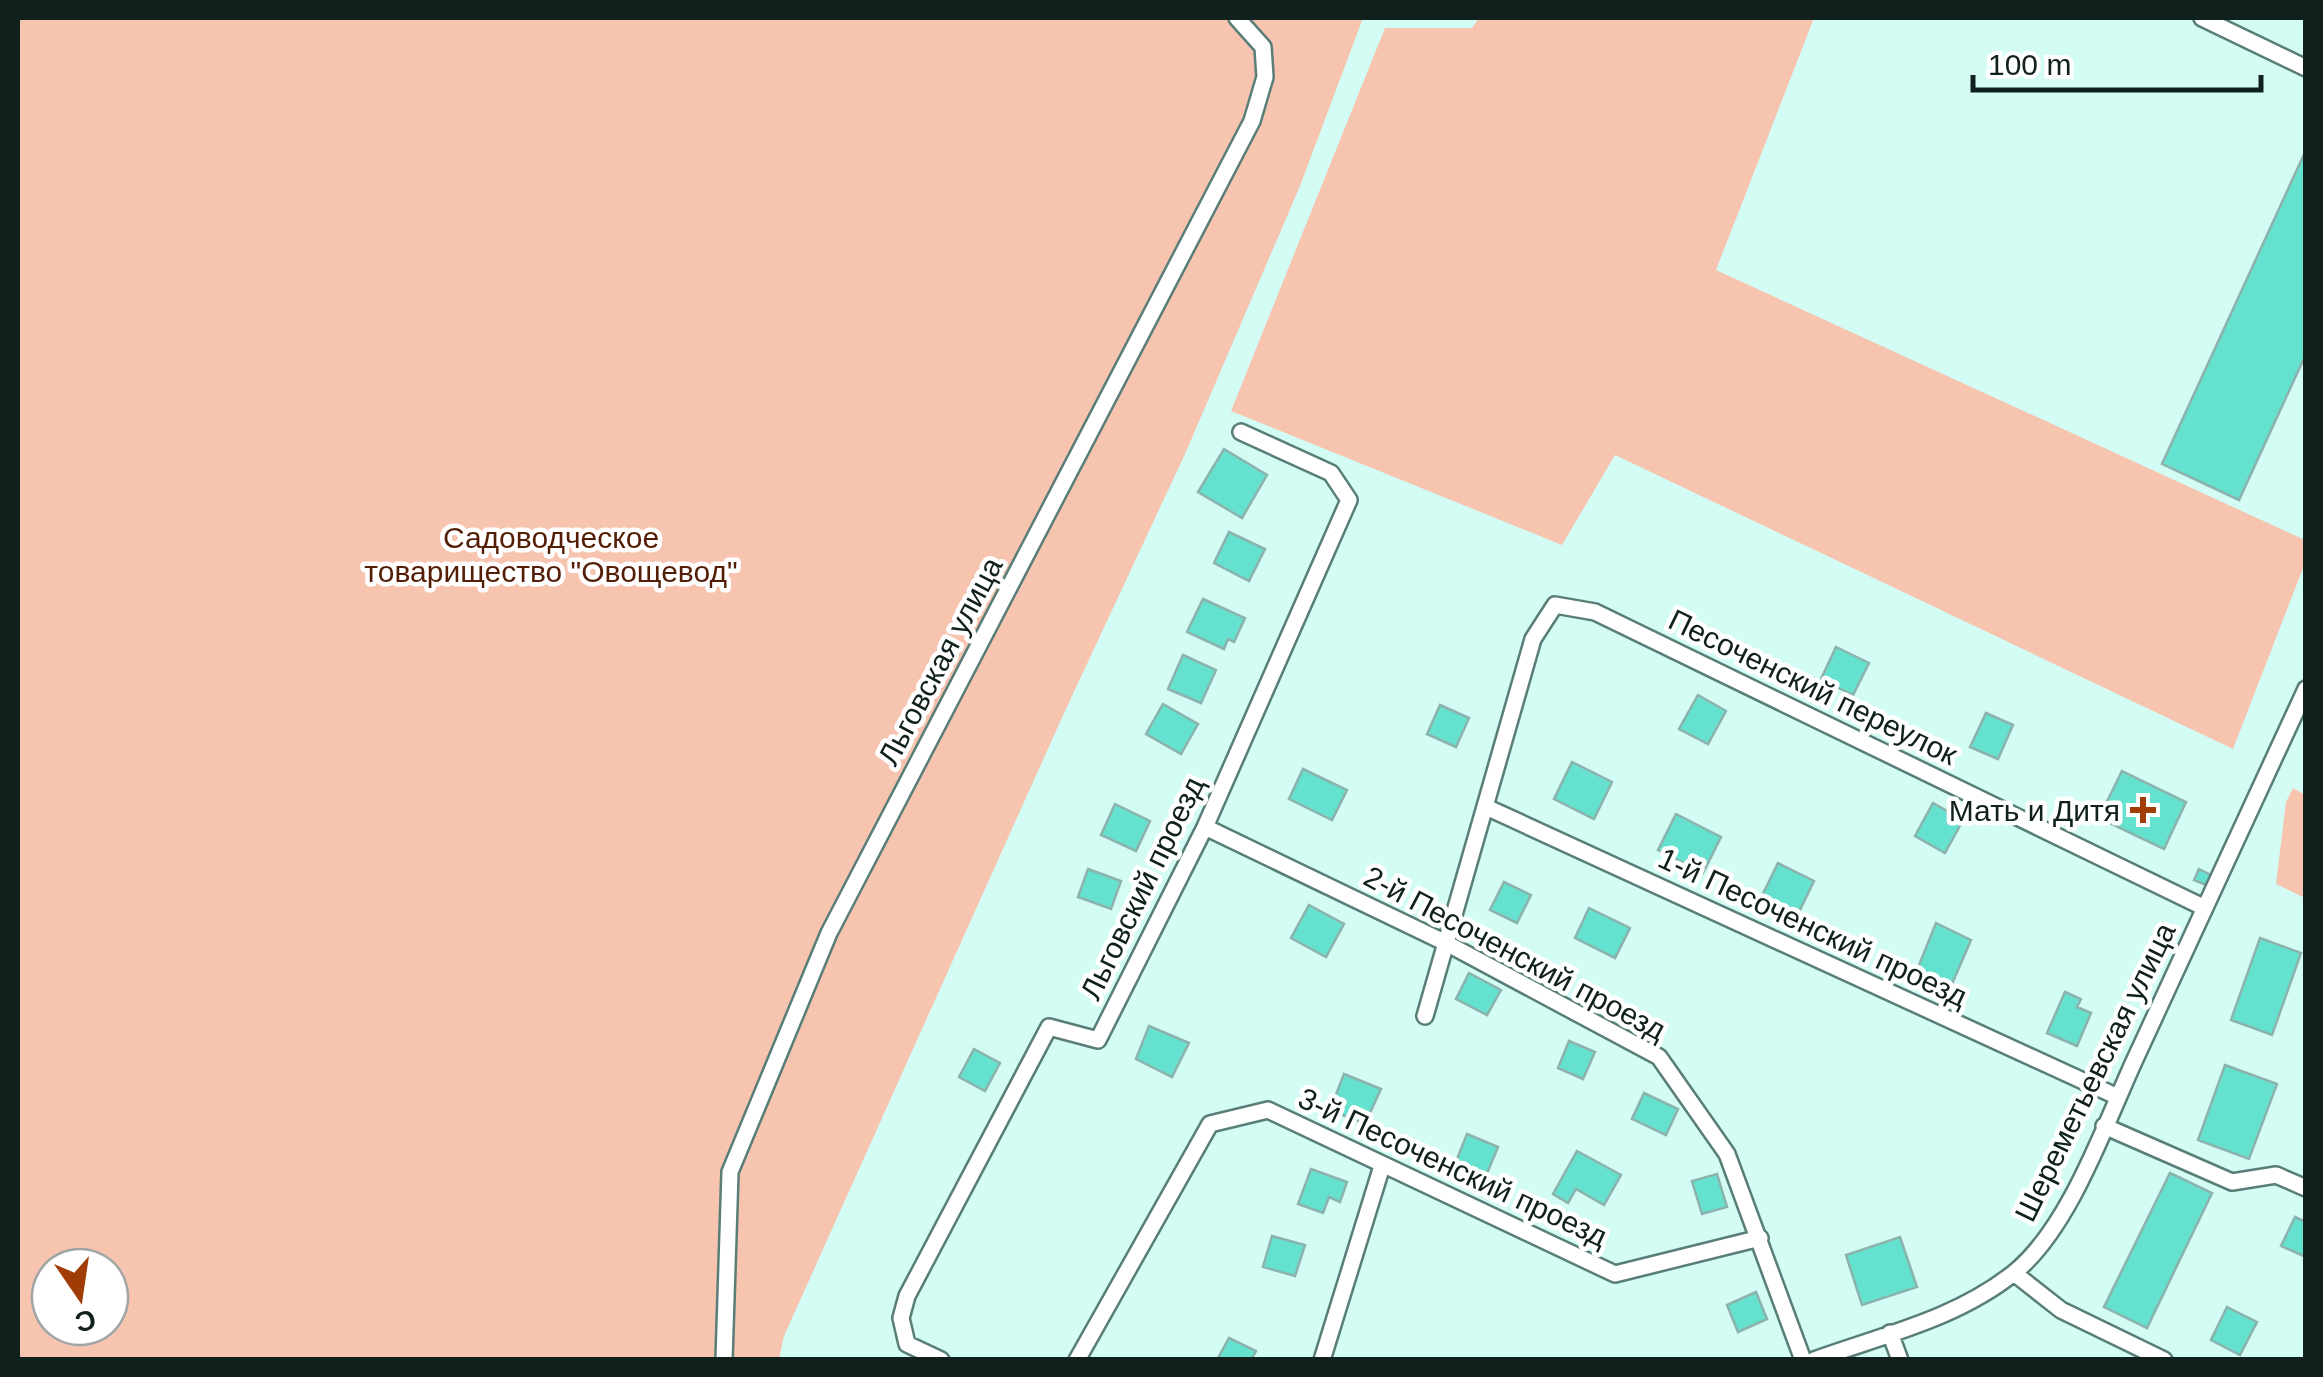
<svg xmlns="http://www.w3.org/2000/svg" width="2323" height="1377" font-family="Helvetica,sans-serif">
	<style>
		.green { fill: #f7c4b0; fill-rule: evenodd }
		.building { fill: #65e1d0; stroke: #8cb2ac; stroke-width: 2.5 }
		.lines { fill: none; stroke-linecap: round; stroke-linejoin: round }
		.minor-casing { stroke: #597e78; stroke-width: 20 }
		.minor { stroke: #fff; stroke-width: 15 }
		.poi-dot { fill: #a03d06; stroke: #fff; stroke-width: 4 }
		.labels { text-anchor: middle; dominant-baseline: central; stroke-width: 9; stroke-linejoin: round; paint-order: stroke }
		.park-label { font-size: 30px; fill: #531e05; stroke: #fff }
		.street-label { font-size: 30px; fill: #10201d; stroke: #fff }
		.poi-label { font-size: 30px; fill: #10201d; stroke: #fff; text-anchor: end }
	</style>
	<rect width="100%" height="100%" fill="#d3fcf5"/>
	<!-- green -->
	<path class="green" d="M18 18H1363L1300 186 1185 454 1065 711 784 1336 779 1359H18ZM50 1267H110V1327H50Z
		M1479 18H1814L1716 270 2305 540V563L2233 749 1615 455 1562 545 1231 411 1385 28H1472Z
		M2293 788 2305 795V898L2276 884 2286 802Z"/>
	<!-- building -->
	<path class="building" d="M2306 150V354L2239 500 2162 464Z
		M1224 449 1267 475 1242 518 1198 492Z
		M1229 532 1265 549 1249 581 1214 563Z
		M1203 599 1245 618 1234 642 1228 639 1224 649 1187 632Z
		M1836 647 1869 663 1853 695 1821 679Z
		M1183 655 1216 670 1201 703 1168 689Z
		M1698 695 1726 711 1708 744 1679 729Z
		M1163 704 1198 724 1181 754 1146 734Z
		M1440 705 1469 718 1456 747 1427 734Z
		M1986 713 2013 725 1998 759 1970 747Z
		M1572 762 1612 782 1594 819 1554 799Z
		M1303 769 1347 790 1332 820 1289 799Z
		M2122 771 2186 802 2164 849 2099 818Z
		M1933 803 1963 820 1945 853 1915 836Z
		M1115 804 1150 821 1136 851 1101 835Z
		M1676 814 1721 837 1703 873 1658 850Z
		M1778 863 1814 881 1797 916 1761 898Z
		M1088 869 1121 881 1111 909 1078 897Z
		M2199 869 2211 875 2206 885 2194 880Z
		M1504 882 1531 895 1517 923 1490 910Z
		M1309 905 1344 924 1326 957 1291 938Z
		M1589 908 1630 928 1615 958 1575 938Z
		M1936 923 1971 940 1952 984 1917 970Z
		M2260 938 2301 953 2272 1035 2231 1020Z
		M1469 973 1501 990 1487 1015 1456 999Z
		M2065 992 2081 999 2077 1007 2091 1013 2077 1046 2047 1033Z
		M1149 1026 1189 1043 1172 1077 1136 1059Z
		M1569 1041 1595 1052 1583 1079 1558 1068Z
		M974 1049 1000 1063 985 1091 959 1077Z
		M2225 1065 2277 1084 2249 1159 2198 1140Z
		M1344 1074 1381 1089 1365 1124 1330 1110Z
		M1644 1093 1678 1109 1666 1135 1632 1119Z
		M1467 1134 1498 1147 1486 1176 1455 1164Z
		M1577 1151 1621 1175 1604 1205 1576 1189 1568 1203 1553 1194Z
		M1311 1169 1347 1182 1340 1202 1329 1197 1323 1213 1298 1204Z
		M2170 1173 2212 1193 2147 1328 2104 1307Z
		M1717 1174 1727 1207 1702 1214 1692 1181Z
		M2295 1217 2306 1222V1257L2281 1246Z
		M1272 1236 1305 1245 1295 1276 1263 1267Z
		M1900 1237 1917 1287 1862 1305 1846 1255Z
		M1756 1292 1767 1319 1738 1332 1727 1305Z
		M2227 1307 2257 1322 2240 1355 2211 1340Z
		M1229 1338 1256 1351 1251 1360H1217Z"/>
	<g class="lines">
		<!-- minor casing -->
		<g class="minor-casing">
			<path id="minor" d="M2202 18 2306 68
				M1486 807 2118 1097
				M1205 827 1446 943 1659 1057 1727 1154 1803 1360
				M1425 1016 1533 639 1555 605 1595 612 2205 908
				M2104 1126 2232 1182 2276 1175 2306 1188
				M2014 1273 2061 1310 2164 1360
				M1890 1333 1900 1360
				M724 1360 730 1172 829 933 1252 121 1265 77 1263 47 1237 18
				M941 1360 907 1344 901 1318 907 1296 1049 1027 1098 1040 1205 827 1349 500 1331 473 1241 432
				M1077 1360 1210 1124 1268 1110 1615 1274 1760 1238
				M1322 1360 1382 1166
				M1814 1360C1883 1335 1957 1319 2015 1272 2071 1226 2106 1121 2137 1055 2193 933 2250 812 2306 689"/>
		</g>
		<!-- minor -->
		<use href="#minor" class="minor"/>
	</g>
	<!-- markers -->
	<path class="poi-dot" d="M2138 795h10v10h10v10h-10v10h-10v-10h-10v-10h10z"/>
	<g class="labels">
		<!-- park labels -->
		<g class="park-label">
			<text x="551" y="537">Садоводческое<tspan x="551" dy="34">товарищество "Овощевод"</tspan></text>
		</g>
		<!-- street labels -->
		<g class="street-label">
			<text transform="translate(940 661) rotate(-62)">Льговская улица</text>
			<text transform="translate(1813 687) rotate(26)">Песоченский переулок</text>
			<text transform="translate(1142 888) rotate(-64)">Льговский проезд</text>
			<text transform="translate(1813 927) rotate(25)">1-й Песоченский проезд</text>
			<text transform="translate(1515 953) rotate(28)">2-й Песоченский проезд</text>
			<text transform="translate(2095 1072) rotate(-64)">Шереметьевская улица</text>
			<text transform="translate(1453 1167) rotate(25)">3-й Песоченский проезд</text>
		</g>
		<!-- poi labels -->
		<g class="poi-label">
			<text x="2120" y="810">Мать и Дитя</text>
		</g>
	</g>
	<!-- border -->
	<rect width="2323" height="1377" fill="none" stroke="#10201d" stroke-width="40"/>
	<!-- north arrow -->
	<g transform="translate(80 1297) rotate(167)"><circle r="48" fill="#ffffff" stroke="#9fa6a5" stroke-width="2.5"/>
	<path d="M0-8L18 38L0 25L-18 38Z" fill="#a03d06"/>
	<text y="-15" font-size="28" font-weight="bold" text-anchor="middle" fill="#10201d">С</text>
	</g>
	<!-- scale -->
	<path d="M1973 75v15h288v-15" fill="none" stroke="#10201d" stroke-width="5"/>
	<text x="1988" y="75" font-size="30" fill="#10201d" stroke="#ffffff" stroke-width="8" paint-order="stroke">100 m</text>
</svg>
